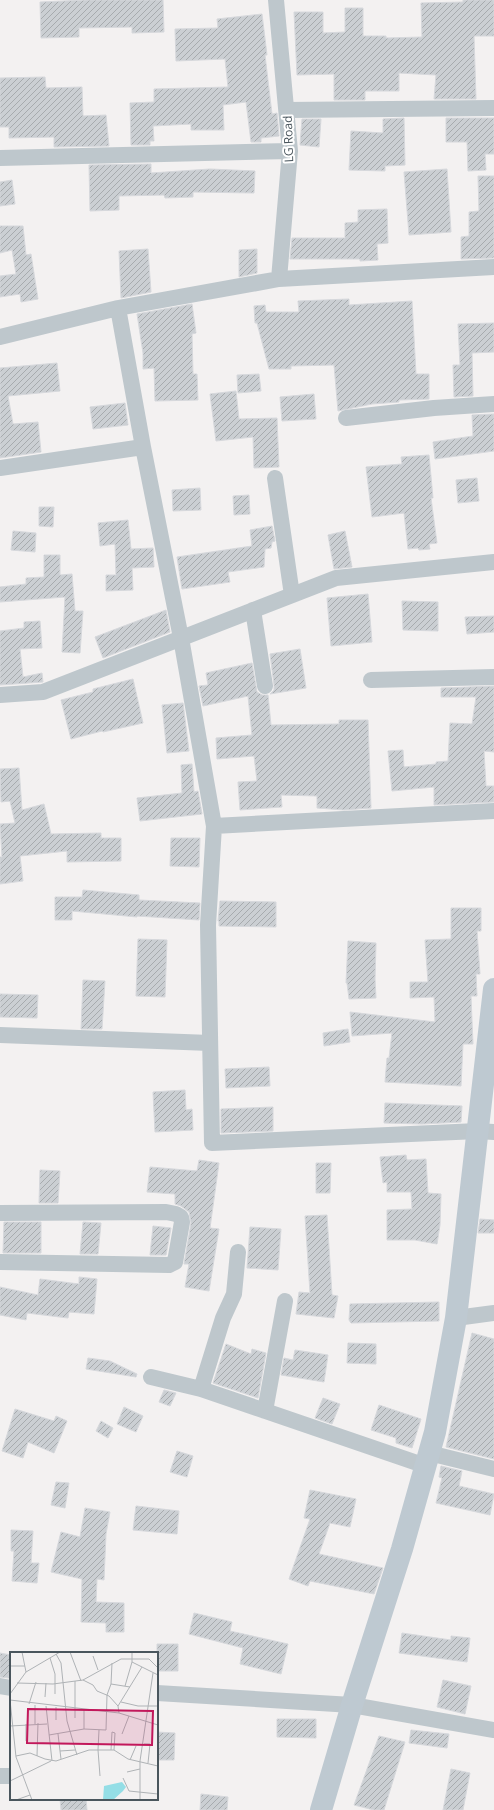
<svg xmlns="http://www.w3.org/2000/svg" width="494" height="1810" font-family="'Open Sans',sans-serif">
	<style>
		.building { fill: url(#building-hatch); stroke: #d6d8dc }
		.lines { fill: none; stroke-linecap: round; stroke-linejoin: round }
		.street { stroke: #bec7cc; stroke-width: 16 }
		.secondary { stroke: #bec9d1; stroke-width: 22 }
		.labels { text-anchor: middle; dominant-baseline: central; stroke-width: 4; stroke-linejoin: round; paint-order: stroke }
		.street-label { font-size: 12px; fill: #4a565d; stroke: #fff }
		.inset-road { fill: none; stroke: #afb3b6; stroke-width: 1 }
		.view { fill: #c2185b; fill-opacity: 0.15; stroke: #c2185b; stroke-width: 2 }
		.inset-edge { fill: none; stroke: #4a565d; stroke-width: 2 }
	</style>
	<defs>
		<pattern id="building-hatch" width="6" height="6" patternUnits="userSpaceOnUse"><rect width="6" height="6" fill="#cbcfd3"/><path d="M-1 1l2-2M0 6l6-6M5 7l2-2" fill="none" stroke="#a7abae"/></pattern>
	</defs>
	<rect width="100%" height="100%" fill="#f3f1f1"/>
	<!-- building -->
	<path class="building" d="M86 0H163L164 32 132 33V27L79 28V37L41 38 40 2Z
		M463 0H494V36H474L476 99H434L436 75 399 73V91H365V100H334V74L297 75 294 12H323V33L345 32V8H363V36H386V38L422 37 421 3 463 2Z
		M262 14 267 55H265L272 114 277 113 279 136 261 138V142H251L246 102 223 105 224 130H191V124L153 126 154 141H150V145H131L130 103 154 102V89L228 87 225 59 176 61 175 29 218 28 217 19Z
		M45 77 46 88 82 87 83 116 106 115 109 146 54 147V137L9 138V127H0V78Z
		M404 118 405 165 385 166V171L349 170 351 131 383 133V119Z
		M446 118H494V154H485L486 170 468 171 467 142H446Z
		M302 119H321L319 147 300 145Z
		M151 164V173L210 169 255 171 254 193 193 192V197L165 198 164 195 119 196V210L90 211 89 165Z
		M447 169 451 232 409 235 404 172Z
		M478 176H494V258L461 259V237L469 236V212L479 211Z
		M12 180 15 204 0 206V182Z
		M387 209 388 243 377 244 378 260 360 261V259H290L292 238H345V223L358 222V210Z
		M0 226H23L26 255 31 254 38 299 21 302 20 294 0 297V276L16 274 12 250 0 253Z
		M148 249 151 292 121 298 119 251Z
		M257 249V273L239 277V250Z
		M349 299V305L412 301 416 374H429V399L399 400V402L372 404 338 411 334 365 291 366V369H269L257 323H255L254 306 265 305 266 312H299L298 301Z
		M192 304 196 333 192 334 193 374H197L198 400 155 401 154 368 143 369V353L137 314Z
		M494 323V352L472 353 473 396 454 397 453 365H460L458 324Z
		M57 363 60 391 8 396 13 424 38 422 41 452 0 458V368Z
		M259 374 261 391 238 393 237 375Z
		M236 391 239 419 277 418 279 467 254 468 253 437 216 441 210 394Z
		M314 394 316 419 282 421 280 397Z
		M125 403 128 425 93 429 90 407Z
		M494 414V451L435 459 433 442 473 436 472 415Z
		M429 455 433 498H431L437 543 429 544 430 549 419 550 418 548 408 549 404 513 372 517 366 467 402 464 401 457Z
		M477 478 479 501 458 503 456 480Z
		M200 488 201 510 173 511 172 490Z
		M249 495 250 514 234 515 233 496Z
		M39 507H54L53 527 39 526Z
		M128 520 131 549 153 548 154 567 132 568 133 590 106 591V575H116L115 544 100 546 98 523Z
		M272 526 275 541 272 542 271 548 265 549 264 567 228 572 230 582 182 589 177 557 252 546 250 530Z
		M13 531 36 533 35 552 11 550Z
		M345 531 352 567 334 569 328 535Z
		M44 555H60V575L72 574 75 611H83L80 653 62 652 65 597 0 602V587L26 584V578L44 577Z
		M368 594 372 642 331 646 327 598Z
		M402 601 438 602V631L403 630Z
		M166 610 170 632 103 658 95 637Z
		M494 616V632L467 634 465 617Z
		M40 621 42 648 20 649 23 677 42 673 43 682 0 685V631L24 628V622Z
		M300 649 306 688 270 694 274 690V685L270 654Z
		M252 663 257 692 262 695H268L271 725 339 724V720H368L371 808 344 810 317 808V796L281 795 282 807 240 810 238 782 257 781 254 756 217 759 216 738 252 735 248 696 203 706 199 686 208 685 206 673Z
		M133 679 143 723 103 732 102 731 71 739 61 700 93 692V689Z
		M494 686V752L484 751 486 786H494V802L434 805V787L392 791 388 751 403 750 404 767 436 764V762L448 761 450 723 472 724 476 697H441V688Z
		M183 703 189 751 167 753 162 705Z
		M192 764 194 792 198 791 202 814 140 821 137 798 182 793 181 765Z
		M19 768 22 810 44 804 51 834 101 833V838H121V861L67 862V851L20 856 23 881 0 884V857H2L0 824 15 823 10 801 1 802 0 769Z
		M171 838H200L199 867 170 866Z
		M83 890 139 895V900L200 903 199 920 137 916V917L72 911V920H55V897H82Z
		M220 901 276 902V927L219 926V921H218Z
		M451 908H481V931H477L480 974H476L477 996H471L473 1044H463L461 1086 385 1082 387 1058H389L392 1033 352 1036 350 1012 435 1022 434 997 410 998V982H428L425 940 451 939Z
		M138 939 167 940 165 997 136 996Z
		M348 941 376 943 375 979 376 998 349 999 347 983H346Z
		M83 980 105 981 102 1029H81Z
		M0 994 38 995 37 1018 0 1017Z
		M348 1029 350 1042 324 1046 323 1033Z
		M269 1067 270 1086 226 1088 225 1069Z
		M185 1090 186 1110 192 1109 193 1130 155 1132 153 1092Z
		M385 1103 462 1106 461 1122 422 1124 384 1123Z
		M273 1107V1131L221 1133V1109Z
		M406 1155 407 1160 426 1159 428 1193 441 1194 440 1225 437 1244 415 1240H387V1210L412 1209 411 1192H387V1182L383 1183 380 1157Z
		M199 1160 219 1163 210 1228 219 1229 209 1291 185 1287 189 1264H184L191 1223 189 1212 181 1206 175 1204V1194L147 1192 150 1167 197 1171Z
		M316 1163H331L330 1193H316Z
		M40 1170 60 1171 58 1203H39Z
		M327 1215 332 1295 338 1296 334 1318 296 1314 299 1292 310 1293 305 1216Z
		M480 1219 494 1220V1233H478Z
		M4 1222H41V1253H3Z
		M83 1222 101 1223 98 1254H80Z
		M153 1226 171 1228 166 1255H150Z
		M250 1227 281 1229 278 1270 247 1268Z
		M79 1277 97 1279 94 1314 69 1312 68 1318 27 1313 26 1320 0 1315V1287L38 1295 40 1279 79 1284Z
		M439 1302V1321L351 1323 349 1320 350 1304Z
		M472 1333 494 1339V1459L446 1447Z
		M348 1343 376 1344V1364L347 1363Z
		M226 1344 251 1354 252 1349 266 1353 258 1398 213 1383Z
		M295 1350 328 1355 324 1382 281 1375 284 1358 293 1360Z
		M88 1358 110 1361 137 1374 136 1377 86 1369Z
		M164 1390 176 1393 170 1406 159 1402Z
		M323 1398 340 1404 332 1424 315 1418Z
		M379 1405 421 1419 412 1448 396 1443V1438L371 1430Z
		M124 1407 143 1416 136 1432 117 1424Z
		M15 1409 54 1421 56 1416 67 1421 54 1453 28 1442 23 1458 2 1451Z
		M101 1421 113 1428 108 1438 96 1431Z
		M177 1451 193 1456 187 1477 170 1472Z
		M441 1466 462 1471 459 1486 494 1494 490 1515 436 1503 442 1478 439 1477Z
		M56 1482 69 1483 65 1508 51 1505Z
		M310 1490 356 1499 350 1527 330 1523 319 1554 383 1568 374 1594 310 1581 308 1586 289 1579 310 1519 304 1518Z
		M136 1506 179 1511 177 1534 133 1530Z
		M85 1508 110 1512 106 1534 104 1580 97 1579 96 1602 124 1603V1632H106V1623L81 1622 82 1579 51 1572 61 1532 80 1537Z
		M11 1530 33 1531 31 1563H39L37 1583 12 1581 14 1551H11Z
		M194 1613 232 1622 230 1631 288 1644 281 1674 240 1664 243 1648 189 1634Z
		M402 1633 451 1640V1636L470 1638 467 1662 399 1653Z
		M157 1644H178V1671H157Z
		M0 1653 11 1655 9 1678 0 1677Z
		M443 1680 471 1686 465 1714 437 1707Z
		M277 1719H316V1738L277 1737Z
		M411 1730 449 1734 447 1748 409 1743Z
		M157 1732 175 1733 174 1760H157Z
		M379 1736 405 1742 384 1810H374L354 1805Z
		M451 1769 470 1773 463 1810H443Z
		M201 1794 228 1797 227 1810H200Z
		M60 1799H86L87 1810H61Z"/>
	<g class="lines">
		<!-- street -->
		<path class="street" d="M276 0 290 151 279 279
			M287 110 494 108
			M0 158 290 151
			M118 308 143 447 181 638 214 826 208 925 212 1143 478 1131 494 1132
			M0 337 118 308 279 279 494 267
			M346 418 434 408 494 404
			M0 468 143 447
			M275 478 292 595
			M253 610 265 686
			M371 680 494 677
			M0 695 43 692 336 578 494 562
			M214 826 494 811
			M0 1035 210 1043
			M0 1213 166 1212 176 1214 181 1217 182 1222 175 1262 169 1265 0 1262
			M456 1318 494 1313
			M151 1377 201 1389 426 1466
			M201 1389 223 1318 234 1294 238 1252
			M265 1411 285 1301
			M429 1453 494 1469
			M0 1686 11 1688
			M157 1693 352 1705 494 1730
			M0 1776H11"/>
		<!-- secondary -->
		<path class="secondary" d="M321 1810 352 1705 402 1549 435 1432 456 1318 494 989"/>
	</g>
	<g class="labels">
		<!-- street labels -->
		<g class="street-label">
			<text transform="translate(288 139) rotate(-92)">LG Road</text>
		</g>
	</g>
	<!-- overview -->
	<g transform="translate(10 1652)">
		<rect width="148" height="148" fill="#f3f1f1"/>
		<path d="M112 130 116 135 113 139 103 148H93L94 134Z" fill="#94dee6"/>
		<path class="inset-road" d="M12 0 16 20M60 0 71 29M122 0V10L148 23M46 2 51 11 57 69 67 103M83 4 88 18M40 6 45 22V42M0 14H15M73 28 83 33 87 39 99 44 108 54 109 61M7 31 43 32 73 28 111 7H139L148 16M101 32 120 35M115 34 122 10M0 42 16 20 50 0M35 45 36 31M0 48 109 61 148 73M0 48 6 105 22 148M111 50 128 54H148M19 52 26 30M36 54 42 109M108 54 132 15M46 55V68M74 58V77M65 66V29M16 72V89M25 72V53M0 74 37 72M48 82 50 99M112 82 119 64M39 83 74 77 96 78 97 43 101 32 102 11M134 92H140L138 111M88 98 90 124M88 98 89 78M101 98 102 80 105 81 104 98M6 104 20 101 35 107 46 109 79 98H104L118 107 148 114M27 104 28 71M51 107 50 99 65 98M120 108 126 94M117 120 130 117M113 126 119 139 148 142M0 129 41 109M6 148 20 143M130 148V109L143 21"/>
		<path class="view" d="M18 57 143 59 142 93 17 91Z"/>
		<rect width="148" height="148" class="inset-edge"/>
	</g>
</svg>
